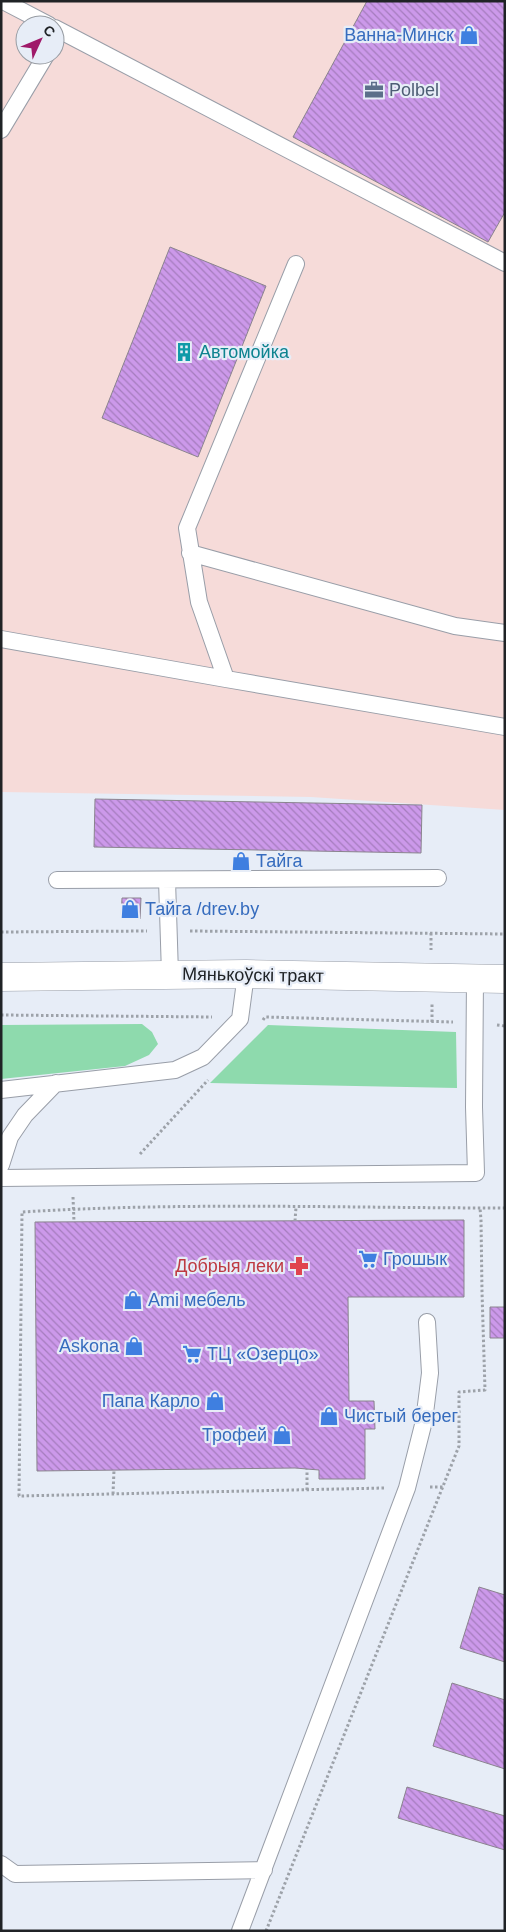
<svg xmlns="http://www.w3.org/2000/svg" width="506" height="1932" font-family="Helvetica,sans-serif">
	<style>
		.commercial { fill: #f6dbd9; fill-rule: evenodd }
		.grass { fill: #8edaad }
		.building { fill: url(#building-back-hatch); stroke: #8a848e }
		.lines { fill: none; stroke-linecap: round; stroke-linejoin: round }
		.service-casing { stroke: #999ea8; stroke-width: 18 }
		.tertiary-casing { stroke: #999ea8; stroke-width: 29 }
		.path { stroke: #9da2a9; stroke-width: 3; stroke-dasharray: 2.5 2.5; stroke-linecap: butt }
		.service { stroke: #fff; stroke-width: 16 }
		.tertiary { stroke: #fff; stroke-width: 28 }
		.labels { text-anchor: middle; dominant-baseline: central; stroke-width: 4.5; stroke-linejoin: round; paint-order: stroke }
		.shop-label { font-size: 18px; fill: #366cbe; stroke: #e7edf7; text-anchor: start }
		.service-label { font-size: 18px; fill: #4e5e75; stroke: #e7edf7; text-anchor: start }
		.culture-label { font-size: 18px; fill: #0d838f; stroke: #e7edf7; text-anchor: start }
		.street-label { font-size: 18px; fill: #202326; stroke: #e7edf7 }
		.health-label { font-size: 18px; fill: #be3a42; stroke: #e7edf7; text-anchor: end }
	</style>
	<defs>
		<pattern id="building-back-hatch" width="6" height="6" patternUnits="userSpaceOnUse" patternTransform="scale(1.25)"><rect width="6" height="6" fill="#cc99ea"/><path d="M-1 5l2 2M0 0l6 6M5-1l2 2" fill="none" stroke="#a57cbd"/></pattern>
	</defs>
	<rect width="100%" height="100%" fill="#e7edf7"/>
	<!-- commercial -->
	<path class="commercial" d="M1 1H505V810L311 797 1 792ZM25 25H55V55H25Z"/>
	<!-- grass -->
	<path class="grass" d="M142 1024 152 1032 158 1044 149 1055 125 1066 1 1079V1025Z
		M268 1025 456 1032 457 1088 210 1083Z"/>
	<!-- building -->
	<path class="building" d="M367 1H505V212L488 242 293 137Z
		M170 247 266 286 198 457 102 418Z
		M95 799 422 805 421 853 94 847Z
		M122 898H141L140 919H121Z
		M464 1220V1297H348L349 1401H374L375 1429H365V1479H319V1470L295 1468 37 1471 35 1222Z
		M490 1307H505V1338H490Z
		M479 1587 505 1595V1662L460 1648Z
		M452 1683 505 1700V1769L433 1746Z
		M407 1787 505 1816V1850L398 1818Z"/>
	<g class="lines">
		<!-- service casing -->
		<g class="service-casing">
			<path id="service" d="M3 1 49 25
				M55 28 505 263
				M1 130 46 55
				M296 264 187 528 199 602 226 679 505 727
				M190 553 455 626 505 633
				M1 639 226 679
				M57 880 438 878
				M167 880 170 974
				M1 1090 175 1070 203 1057 240 1019 246 974
				M1 1165 10 1137 25 1115 56 1083
				M1 1178 476 1173 474 1107 475 978
				M1 1864 15 1874 264 1870
				M240 1931 407 1488 424 1421 430 1373 427 1322"/>
		</g>
		<!-- tertiary casing -->
		<g class="tertiary-casing">
			<path id="tertiary" d="M1 977 246 974 505 979"/>
		</g>
		<!-- path -->
		<path class="path" d="M190 931 505 934
			M1 932 147 931
			M431 933V950
			M1 1015 212 1017
			M263 1020 265 1017 453 1022
			M432 1022V1003
			M497 1025 505 1026
			M140 1154 208 1080
			M73 1197 74 1222
			M295 1221 296 1207
			M430 1487H443
			M384 1488 19 1496 22 1212C182 1202 344 1208 505 1208
			M307 1490V1469
			M113 1494 114 1470
			M266 1931 459 1446V1392L485 1390 482 1292 481 1220 480 1208"/>
		<!-- service -->
		<use href="#service" class="service"/>
		<!-- tertiary -->
		<use href="#tertiary" class="tertiary"/>
	</g>
	<!-- icons -->
	<defs>
		<g id="shop-bare" transform="scale(1.5)"><path d="M-5-2.5h2.3a2.7 3.5 0 0 1 5.4 0H5L5.5 6h-11ZM-1.5-2.5h3a1.5 2.3 0 0 0-3 0Z" fill="#3f7fe0" stroke="#e7edf7" stroke-width="2.5" paint-order="stroke"/></g>
		<g id="office-bare" transform="scale(1.5)"><path d="M-6-3h4V-5.5h4V-3h4V5H-6ZM-1-4.5V-3h2v-1.5ZM-6 0V1H6V0Z" fill="#5c6f8a" stroke="#e7edf7" stroke-width="2.5" paint-order="stroke"/></g>
		<g id="building-bare" transform="scale(1.5)"><path d="M-4-6H4V6H1V3H-1V6H-4ZM-2.5-4.3h1.7v1.8h-1.7ZM.8-4.3h1.7v1.8H.8ZM-2.5-1h1.7V.8h-1.7ZM.8-1h1.7V.8H.8Z" fill="#0f9aa8" stroke="#e7edf7" stroke-width="2.5" paint-order="stroke"/></g>
		<g id="supermarket-bare" transform="scale(1.5)"><path d="M-6-5.5h2.5l.6 2H6L4.5 2H-2.5L-4.4-4H-6ZM-1.5 3.2a1.3 1.3 0 1 0 .1 0ZM3 3.2a1.3 1.3 0 1 0 .1 0Z" fill="#3f7fe0" stroke="#e7edf7" stroke-width="2.5" paint-order="stroke"/></g>
		<g id="pharmacy-bare" transform="scale(1.5)"><path d="M-2-6h4v4h4v4h-4v4h-4v-4h-4v-4h4Z" fill="#e0444e" stroke="#e7edf7" stroke-width="2.5" paint-order="stroke"/></g>
	</defs>
	<g fill-rule="evenodd">
		<use href="#shop-bare" x="469" y="35"/>
		<use href="#office-bare" x="374" y="90"/>
		<use href="#building-bare" x="184" y="352"/>
		<use href="#shop-bare" x="241" y="861"/>
		<use href="#shop-bare" x="130" y="909"/>
		<use href="#supermarket-bare" x="368" y="1259"/>
		<use href="#pharmacy-bare" x="299" y="1266"/>
		<use href="#shop-bare" x="133" y="1300"/>
		<use href="#shop-bare" x="134" y="1346"/>
		<use href="#supermarket-bare" x="192" y="1354"/>
		<use href="#shop-bare" x="215" y="1401"/>
		<use href="#shop-bare" x="329" y="1416"/>
		<use href="#shop-bare" x="282" y="1435"/>
	</g>
	<g class="labels">
		<!-- shop labels -->
		<g class="shop-label">
			<text x="454" y="35" text-anchor="end">Ванна-Минск</text>
			<text x="256" y="861">Тайга</text>
			<text x="145" y="909">Тайга /drev.by</text>
			<text x="383" y="1259">Грошык</text>
			<text x="148" y="1300">Ami мебель</text>
			<text x="119" y="1346" text-anchor="end">Askona</text>
			<text x="207" y="1354">ТЦ «Озерцо»</text>
			<text x="200" y="1401" text-anchor="end">Папа Карло</text>
			<text x="344" y="1416">Чистый берег</text>
			<text x="267" y="1435" text-anchor="end">Трофей</text>
		</g>
		<!-- service labels -->
		<g class="service-label">
			<text x="389" y="90">Polbel</text>
		</g>
		<!-- culture labels -->
		<g class="culture-label">
			<text x="199" y="352">Автомойка</text>
		</g>
		<!-- street labels -->
		<g class="street-label">
			<text transform="translate(253 975) rotate(1)">Мянькоўскі тракт</text>
		</g>
		<!-- health labels -->
		<g class="health-label">
			<text x="284" y="1266">Добрыя леки</text>
		</g>
	</g>
	<!-- border -->
	<rect width="506" height="1932" fill="none" stroke="#202326" stroke-width="5"/>
	<!-- north arrow -->
	<g transform="translate(40 40) rotate(46)"><circle r="24" fill="#e7edf7" stroke="#979ca3"/>
	<path d="M0-4L9 19L0 12L-9 19Z" fill="#9f1969"/>
	<text y="-8" font-size="14" font-weight="bold" text-anchor="middle" fill="#202326">С</text>
	</g>
</svg>
